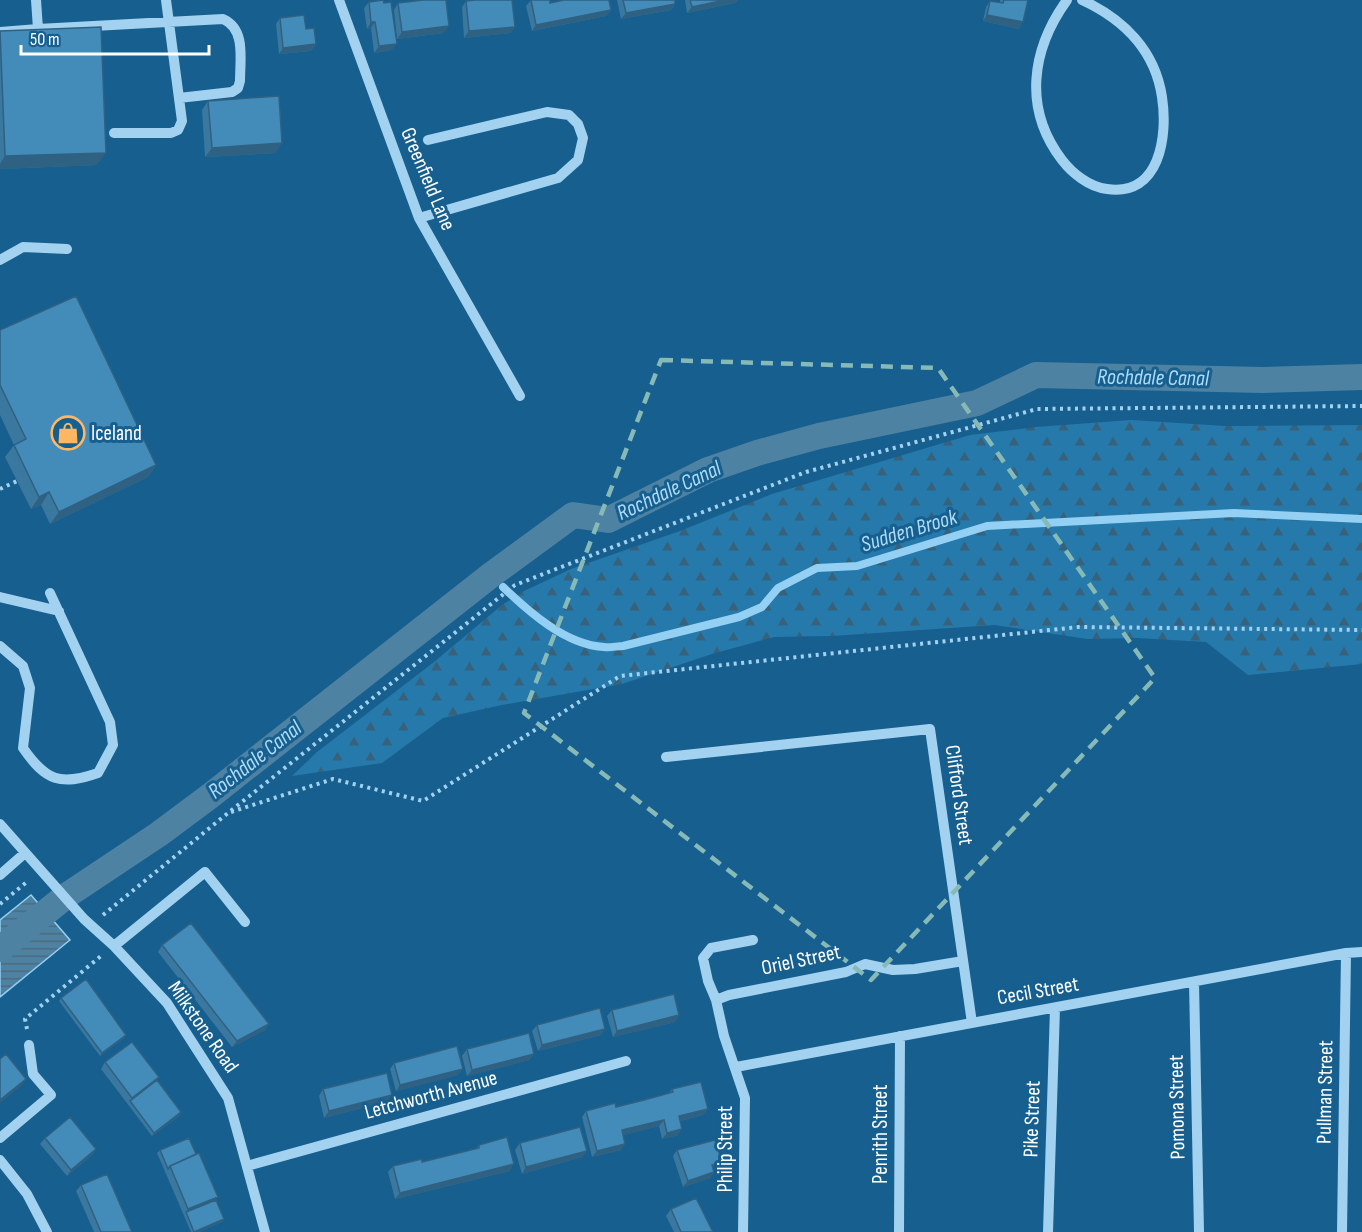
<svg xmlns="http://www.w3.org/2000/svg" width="1362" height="1232" font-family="'Sofia Sans Condensed',sans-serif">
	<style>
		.forest { fill: url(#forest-firs) }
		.water { fill: url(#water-rules); stroke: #94d0f3; stroke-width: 1.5 }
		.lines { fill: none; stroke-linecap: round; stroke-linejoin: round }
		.stream { stroke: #94d0f3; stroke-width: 8 }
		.canal { stroke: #4e82a3; stroke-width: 26 }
		.path { stroke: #a2d2f0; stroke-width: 4; stroke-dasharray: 3 4.5; stroke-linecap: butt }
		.minor { stroke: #a2d2f0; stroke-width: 10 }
		.wall { fill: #3a789f }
		.shaded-wall { fill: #2f6182 }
		.building { fill: #438bb9; stroke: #2f6182; stroke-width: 1.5 }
		.marked { fill: none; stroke: #87bab6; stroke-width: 4.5; stroke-dasharray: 12 8; stroke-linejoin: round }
		.labels { text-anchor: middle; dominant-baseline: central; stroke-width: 6; stroke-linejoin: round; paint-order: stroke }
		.street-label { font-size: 21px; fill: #fff; stroke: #165f8f }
		.poi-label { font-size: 21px; fill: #fff; stroke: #165f8f; text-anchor: start }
		.water-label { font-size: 22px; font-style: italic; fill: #aedbf7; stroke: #165f8f }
	</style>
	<defs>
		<pattern id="forest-firs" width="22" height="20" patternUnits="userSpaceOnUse" patternTransform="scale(1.5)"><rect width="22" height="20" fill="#2579ab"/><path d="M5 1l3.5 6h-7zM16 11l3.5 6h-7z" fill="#38627c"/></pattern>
		<pattern id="water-rules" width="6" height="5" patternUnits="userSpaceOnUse" patternTransform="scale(1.5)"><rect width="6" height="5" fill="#4e82a3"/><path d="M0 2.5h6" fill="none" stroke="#4d6a7c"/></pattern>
	</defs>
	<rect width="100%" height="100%" fill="#165f8f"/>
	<!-- forest -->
	<path class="forest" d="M1131 420 1225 426 1362 425V664L1248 675 1206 642 1137 638 1087 639 995 625 832 636 774 637 712 654 622 684 502 705 443 718 382 763 292 776 317 752 434 662 502 605 524 591 571 569 680 531 772 494 970 435 1036 427Z"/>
	<!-- water -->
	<path class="water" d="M31 895 70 940 0 997V920Z"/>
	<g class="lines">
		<!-- stream -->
		<path class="stream" d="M503 587C529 612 566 645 604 647 610 648 617 646 623 646L739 617 762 607 778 588 817 568 857 566 987 526 1234 513 1362 519"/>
		<!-- canal -->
		<path class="canal" d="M0 949 66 896 159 834 210 796 491 575 573 515 608 520 708 470 757 453 819 436 977 403 1036 375 1263 380 1362 377"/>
		<!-- path -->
		<path class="path" d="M0 489 17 481
			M231 812 333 779 423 801 620 676 1078 627 1362 630
			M0 904 28 881
			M103 915 228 813 515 585 806 472 1037 409 1362 406
			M27 1029 25 1019 101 956"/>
		<!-- minor -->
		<path class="minor" d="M339 0 419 218 520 396
			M1067 0C1031 50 1023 109 1062 160 1072 173 1089 187 1107 189 1160 197 1168 136 1162 97 1155 50 1123 19 1082 0
			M38 29 223 19C246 29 240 59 240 81L238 88 232 92 179 98
			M0 32 38 29 36 0
			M114 133H171L178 130 182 121 166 0
			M419 218 558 178 578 160 583 138 578 124 569 115 547 112 428 140
			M0 260 23 247 67 249
			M0 597 59 611
			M0 646 23 666 30 688 23 748C46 781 60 786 98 773L113 745 110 722 50 593
			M666 757 930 729 972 1023
			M0 824 84 919 114 946 167 1003 228 1098 265 1232
			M0 875 25 853
			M114 946 205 872 245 922
			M1194 982 1199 1232
			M716 1000 708 981 703 958 711 948 753 940
			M736 1067 1346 953 1362 952
			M0 1138 51 1095 33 1074 29 1045
			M0 1160 27 1194 47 1232
			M247 1166 626 1061
			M743 1232 745 1098 724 1036 716 1000 729 995 846 972 865 964 893 970 915 969 963 961
			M899 1232 900 1036
			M1048 1232 1055 1008
			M1342 1232 1346 953"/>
	</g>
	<!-- wall -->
	<path class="wall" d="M531 0 550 3 611 10 606 16 532 31 526 6Z
		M617 0H675V4L671 10 621 19Z
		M685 0H738L735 3 687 13Z
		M1000 0H1028L1019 29 983 21 986 7 990 1 1000 3Z
		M466 1 511 33 464 38 462 7Z
		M369 2 392 50 374 53 371 28 367 29 364 8Z
		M398 3 444 33 397 39 394 10Z
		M280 18 306 29 316 44 311 51 279 54 276 24Z
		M0 31 97 165 0 169Z
		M208 101 276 153 205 157 202 110Z
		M0 330 156 465 148 477 50 524 41 505 31 509 5 457 14 445 0 415Z
		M162 945 269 1024 265 1030 232 1047 158 952Z
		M61 998 126 1035 124 1038 100 1056 59 1001Z
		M612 1010 679 1015 675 1022 613 1037 607 1016Z
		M537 1025 605 1029 601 1035 538 1051 532 1031Z
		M467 1049 534 1054 529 1060 467 1076 462 1056Z
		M105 1062 157 1080 181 1112 179 1116 152 1136 101 1069Z
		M394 1063 458 1075 396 1091 390 1069Z
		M323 1089 388 1101 324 1118 319 1096Z
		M672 1089 708 1109 703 1115 680 1121 678 1135 662 1139 659 1126 623 1135 621 1150 592 1157 582 1117 586 1111 616 1107 669 1093Z
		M45 1138 96 1149 92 1155 67 1176 40 1144Z
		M520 1143 587 1151 582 1157 522 1174 515 1150Z
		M479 1145 510 1171 395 1199 388 1172 393 1166 422 1162 476 1149Z
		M160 1150 216 1200 224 1219 222 1222 199 1232H191L157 1153Z
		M677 1150 718 1168 713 1170 714 1172 710 1178 683 1187 673 1156Z
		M81 1185 132 1232H94L76 1191Z
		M671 1209 713 1232H674L666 1216Z"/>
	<!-- shaded-wall -->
	<path class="shaded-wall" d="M725 0H738L735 3 687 13 692 7Z
		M675 4 671 10 621 19 626 13Z
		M611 10 606 16 532 31 536 25Z
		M987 15 1023 22 1019 29 983 21Z
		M371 22H375L371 28 367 29Z
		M449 26 444 33 397 39 402 32Z
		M515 27 511 33 464 38 469 31Z
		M316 44 311 51 279 54 283 48Z
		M397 44 392 50 374 53 379 46Z
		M282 143 276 153 205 157 212 148Z
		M106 153 97 165 0 169V164L5 156Z
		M156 465 148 477 50 524 59 512Z
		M49 492 41 505 31 509 39 497Z
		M679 1015 675 1022 613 1037 617 1031Z
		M269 1024 265 1030 232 1047 237 1041Z
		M605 1029 601 1035 538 1051 542 1045Z
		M126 1035 124 1038 100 1056 102 1053Z
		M534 1054 529 1060 467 1076 472 1070Z
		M463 1069 458 1075 396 1091 400 1085Z
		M26 1079 22 1085 0 1103V1100Z
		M392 1095 388 1101 324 1118 329 1111Z
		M708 1109 703 1115 675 1122 679 1116Z
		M181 1112 179 1116 152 1136 154 1133Z
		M664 1120 659 1126 617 1137 622 1130Z
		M682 1129 678 1135 662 1139 667 1133Z
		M625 1144 621 1150 592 1157 597 1151Z
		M96 1149 92 1155 67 1176 71 1170Z
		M587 1151 582 1157 522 1174 526 1167Z
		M722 1162 718 1168 707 1172 712 1165Z
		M514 1164 510 1171 395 1199 400 1193Z
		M714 1172 710 1178 683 1187 688 1181Z
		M218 1197 213 1203 186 1212 184 1215 188 1209Z
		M224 1219 222 1222 199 1232H194Z"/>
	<!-- building -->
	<path class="building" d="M383 0 384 3 391 2 397 44 379 46 375 22H371L369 2Z
		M423 0H446L449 26 402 32 398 3Z
		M475 0H512L515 27 469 31 466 1Z
		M531 0H550V3L564 0H609L611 10 536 25Z
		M623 0H675V4L626 13Z
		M690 0H725L692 7Z
		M1004 0H1028L1023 22 987 15 990 1 1003 3Z
		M304 15 306 29 314 28 316 44 283 48 280 18Z
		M101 27 106 153 5 156 0 31Z
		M279 96 282 143 212 148 208 101Z
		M76 296 156 465 59 512 49 492 39 497 14 445 26 439 0 385V330Z
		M191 923 269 1024 237 1041 162 945Z
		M86 979 126 1035 102 1053 61 998Z
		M674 994 679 1015 617 1031 612 1010Z
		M600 1008 605 1029 542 1045 537 1025Z
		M529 1033 534 1054 472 1070 467 1049Z
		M132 1042 159 1077 132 1098 105 1062Z
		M457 1046 463 1069 400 1085 394 1063Z
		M6 1054 26 1079 0 1100V1059Z
		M387 1073 392 1095 329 1111 323 1089Z
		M157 1080 181 1112 154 1133 130 1101Z
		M701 1082 708 1109 679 1116 682 1129 667 1133 664 1120 622 1130 625 1144 597 1151 586 1111 615 1103 616 1107 644 1100 673 1092 672 1089Z
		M70 1117 96 1149 71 1170 45 1138Z
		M580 1127 587 1151 526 1167 520 1143Z
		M507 1137 514 1164 400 1193 393 1166 422 1159V1162L479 1148V1145Z
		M189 1138 196 1154 170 1166 168 1169 160 1150Z
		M715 1140 722 1162 712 1165 714 1172 688 1181 677 1150Z
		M199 1153 218 1197 188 1209 170 1166Z
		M107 1174 132 1232H101L81 1185Z
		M696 1198 713 1232H681L671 1209Z
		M216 1200 224 1219 194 1232 186 1212Z"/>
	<!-- marked area -->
	<path class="marked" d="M661 360 938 368 1155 678 871 980 524 713Z"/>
	<!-- icons -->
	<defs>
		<g id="shop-ring" transform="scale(1.725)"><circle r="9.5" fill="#165f8f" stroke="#ffb761" stroke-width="1.5"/><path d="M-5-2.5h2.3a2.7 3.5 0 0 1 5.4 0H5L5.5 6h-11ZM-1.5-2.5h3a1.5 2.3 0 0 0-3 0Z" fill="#ffb761"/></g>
	</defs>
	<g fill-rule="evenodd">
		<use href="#shop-ring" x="68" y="433"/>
	</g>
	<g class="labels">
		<!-- street labels -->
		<g class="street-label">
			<text transform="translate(428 179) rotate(67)">Greenfield Lane</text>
			<text transform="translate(959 795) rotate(82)">Clifford Street</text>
			<text transform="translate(801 960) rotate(-12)">Oriel Street</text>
			<text transform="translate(1038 991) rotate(-10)">Cecil Street</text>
			<text transform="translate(203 1027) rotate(55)">Milkstone Road</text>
			<text transform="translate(1325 1092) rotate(-89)">Pullman Street</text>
			<text transform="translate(431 1095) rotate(-15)">Letchworth Avenue</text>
			<text transform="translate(1177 1107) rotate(-91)">Pomona Street</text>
			<text transform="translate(1032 1119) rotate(-88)">Pike Street</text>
			<text transform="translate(880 1134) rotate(-90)">Penrith Street</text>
			<text transform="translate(725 1149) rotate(-90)">Philip Street</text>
		</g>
		<!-- poi labels -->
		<g class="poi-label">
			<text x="91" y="433">Iceland</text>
		</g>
		<!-- water labels -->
		<g class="water-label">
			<text transform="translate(1153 378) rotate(1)">Rochdale Canal</text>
			<text transform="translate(669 491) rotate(-25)">Rochdale Canal</text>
			<text transform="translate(909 531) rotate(-17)">Sudden Brook</text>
			<text transform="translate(255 760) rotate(-38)">Rochdale Canal</text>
		</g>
	</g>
	<!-- scale -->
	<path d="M21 45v9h188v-9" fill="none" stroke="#ffffff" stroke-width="3"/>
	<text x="30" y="45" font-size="18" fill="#ffffff" stroke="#165f8f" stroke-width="4.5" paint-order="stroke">50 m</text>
</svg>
